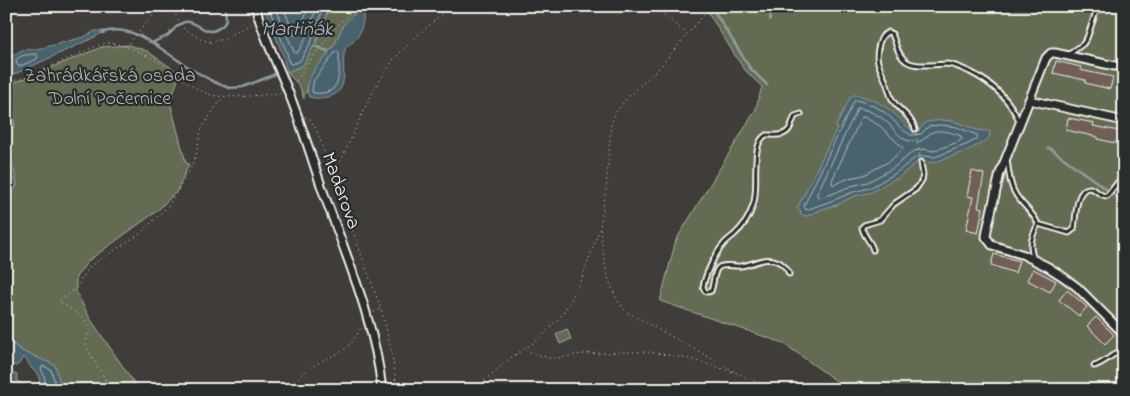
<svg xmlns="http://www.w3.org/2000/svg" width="1130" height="396" font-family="'Indie Flower',sans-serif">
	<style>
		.green { fill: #636c52; stroke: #acae9d }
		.water { fill: #4a646e; stroke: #8e9c9f; fill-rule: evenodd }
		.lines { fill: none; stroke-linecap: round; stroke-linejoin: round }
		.shore { stroke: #b0b9b7; stroke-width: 1 }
		.stream { stroke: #8e9c9f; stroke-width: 2.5 }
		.building { fill: #6f5e57; stroke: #f4f1e8 }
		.lane-casing { stroke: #f4f1e8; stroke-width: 7 }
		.street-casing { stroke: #f4f1e8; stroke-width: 11 }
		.path { stroke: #f4f1e8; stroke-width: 1; stroke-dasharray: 1 4; stroke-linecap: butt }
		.lane { stroke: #2a2d2e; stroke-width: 3 }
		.street { stroke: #2a2d2e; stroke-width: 7 }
		.labels { text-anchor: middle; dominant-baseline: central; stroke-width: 4.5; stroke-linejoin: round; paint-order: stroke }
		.park-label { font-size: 20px; fill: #b3b5a4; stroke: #2a2d2e }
		.street-label { font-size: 20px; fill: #f4f1e8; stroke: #2a2d2e }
		.water-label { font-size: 21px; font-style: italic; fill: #b0b9b7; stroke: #2a2d2e }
	</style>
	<rect width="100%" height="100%" fill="#3f3c3a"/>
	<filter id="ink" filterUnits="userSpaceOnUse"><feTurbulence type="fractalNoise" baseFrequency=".02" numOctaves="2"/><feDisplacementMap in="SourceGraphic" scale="10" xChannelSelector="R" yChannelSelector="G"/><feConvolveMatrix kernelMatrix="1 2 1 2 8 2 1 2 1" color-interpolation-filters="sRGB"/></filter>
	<g filter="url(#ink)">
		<!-- green -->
		<path class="green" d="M331 6H375L363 14 360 12 343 26 338 39 331 50H329L328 52V55C320 63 312 73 308 83 307 88 308 91 304 95V99L300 87 287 72 303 65 316 42 327 13Z
			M704 6H770V21L771 6H1124V390H849L783 343 660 301 676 240 755 111 762 87 743 68Z
			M129 45 147 51 180 74 170 102 186 163 189 164 177 191 157 211 88 261 76 277V291L89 317 139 390H62L54 365 24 352 6 340V205L17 185 11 158 12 132H6V86L102 47Z
			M567 329 571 339 560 344 556 334Z"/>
		<!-- water -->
		<path class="water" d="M263 6H331L327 13 316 42 303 65 287 72 283 55Z
			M360 12 363 14C365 21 359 38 353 42 349 45 347 45 345 50 340 67 352 91 328 97 321 98 315 99 309 97 302 82 318 64 328 55V52L329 50H331C333 46 336 43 337 39 342 28 347 15 360 12Z
			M95 31H105L95 37 17 73 6 77V69L11 64 10 57 22 50 42 48 84 37Z
			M854 95C867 96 881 103 891 111 899 117 904 125 912 130H919L926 122 942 120 953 121 977 130 989 131 990 137C978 149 952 155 936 162L931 163 924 161H918L898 178 892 180 872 192 854 196 836 205 822 209 810 215 806 216 800 214 801 211 797 209 837 128 836 126 850 98Z
			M12 131 11 158 17 185 6 205V132Z
			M6 340 24 352 55 365 62 390H6ZM22 358H25L32 369 37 373 40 377 39 383 36 387C29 387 22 386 17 380V374H14L11 376 9 374 11 368V365L16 366 20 363Z"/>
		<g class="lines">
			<!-- shore -->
			<path class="shore" d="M268 6 287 53 289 63 292 64 300 61 312 40 322 11 325 6
				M275 6 294 52 296 53 298 52 306 38 317 6
				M283 6 294 35 297 36 299 34 309 6
				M336 52H338L339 54C339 75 342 96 313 93L312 90 314 80 317 76Z
				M35 54 38 56 37 59 20 66 17 65 16 60C21 54 28 55 35 54Z
				M855 100C868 102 883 109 892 119 898 125 903 131 911 135L921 134 929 126 941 125 957 127 977 135 978 138 968 144 935 157 924 156 916 157 896 173 870 188 853 192 834 200 806 210 804 206Z
				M858 108C868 109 882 117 889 124 894 130 902 140 910 141 922 144 923 139 931 133 938 128 954 133 961 136L962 139 958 142 933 151 924 149 914 151 893 168 868 182 851 186 832 194 818 198 817 194Z
				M862 117H864L880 126 902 147 903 149 890 161 864 175 849 178 833 185 832 181Z
				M6 138 7 159 11 184 6 194
				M41 390C46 381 46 378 41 369L42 367 44 366 51 370 57 390"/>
			<!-- stream -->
			<path class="stream" d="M711 6 750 68 767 85
				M102 33C113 28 127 31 138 35 143 37 147 41 153 43 157 39 162 39 167 36 173 32 177 23 185 22 194 20 201 30 210 31 212 31 216 30 217 29 228 25 227 16 224 6
				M153 43 191 69 214 82 229 88 243 87 278 73
				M314 46 328 51
				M6 135 14 125 11 93
				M1048 148 1051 149 1124 202"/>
		</g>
		<!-- building -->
		<path class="building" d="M1056 61 1081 67 1080 70 1113 77 1110 89 1085 83V80L1053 73Z
			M1068 118 1094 123 1093 126 1124 132 1123 145 1098 139V137L1066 130Z
			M972 171 984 174 978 207 983 208 978 233 966 230 973 197 967 196Z
			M994 254 1019 261 1015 273 991 265Z
			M1033 269 1056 281 1050 292 1027 280Z
			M1067 290 1087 307 1079 316 1059 300Z
			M1096 317 1114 335 1105 344 1087 326Z"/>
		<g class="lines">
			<!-- lane casing -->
			<g class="lane-casing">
				<path id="lane" d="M1068 55 1083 44 1087 38 1098 6
					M915 129C913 118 899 110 893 101 889 95 889 88 886 82 880 67 874 61 879 44 881 38 882 35 888 32L892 34C896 42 897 55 906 61 915 68 936 64 948 64 956 65 963 69 970 72 992 83 1009 98 1019 121
					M1007 160C1009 171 1009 185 1016 195 1022 205 1034 213 1038 224 1032 236 1028 246 1034 259
					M1038 224 1069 233 1074 229C1076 219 1075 189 1089 188 1096 188 1098 196 1107 196L1118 182 1124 179
					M873 250C871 241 863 236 862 227L864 225 880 220 894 204 916 189 922 180 923 175 921 162
					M789 274C787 268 784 265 779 262 766 255 755 264 741 266 735 267 723 263 718 268 713 273 714 284 711 291L707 292 705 291 703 287C705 275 715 254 723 245 726 241 730 238 734 235 743 227 750 216 753 205 760 188 749 144 766 135 775 135 785 137 790 128 792 123 793 120 795 116L801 114
					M1094 366C1105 363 1113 353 1124 349"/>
			</g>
			<!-- street casing -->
			<g class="street-casing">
				<path id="street" d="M255 6C263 35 277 63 288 91 302 125 312 160 324 194 347 258 375 322 382 390
					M1115 66 1055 53H1051L1046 58 1000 173 987 230 986 237 992 245 1024 255 1048 267 1062 276 1077 287 1124 334
					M1029 100 1124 121"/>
			</g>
			<!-- path -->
			<path class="path" d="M659 6 665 16 687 34
				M173 11 183 28 202 40 211 42 224 39 253 23
				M126 47 161 6
				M6 83 27 77 97 46C101 45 105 43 109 43 130 44 158 61 175 73 186 81 198 92 212 95 229 99 263 95 281 93
				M294 85C310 57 332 33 353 8L357 6
				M305 117 309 118 316 129 381 309C388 335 395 362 396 390
				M6 124H9
				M916 134 920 157
				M332 167 341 161 362 114 376 86 394 59 419 34 451 6
				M600 229C604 258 606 290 627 312L734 371
				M374 312 381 309
				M525 350 548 358H558L581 354 627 352H647L668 355 690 359 737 373 774 390
				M106 390 105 379 86 346 87 337 90 330C84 315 72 310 59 302L76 288 90 266 140 234 168 206 188 174 196 155 201 130 216 106 223 98
				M289 390C298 373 316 364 332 356 337 354 342 352 346 348 353 342 357 334 362 326
				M473 390 512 357 536 341 544 334 561 316 571 300 583 275 600 228 606 189 611 125 616 112 627 98 659 68 711 6"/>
			<!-- lane -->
			<use href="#lane" class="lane"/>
			<!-- street -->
			<use href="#street" class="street"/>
		</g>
	</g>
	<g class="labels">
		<!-- park labels -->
		<g class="park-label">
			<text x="110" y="76">Zahrádkářská osada<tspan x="110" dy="23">Dolní Počernice</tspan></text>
		</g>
		<!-- street labels -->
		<g class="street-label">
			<text transform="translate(340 191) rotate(70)">Madarova</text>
		</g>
		<!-- water labels -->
		<g class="water-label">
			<text x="297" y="30">Martiňák</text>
		</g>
	</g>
	<!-- margin -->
	<rect width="1130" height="396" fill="none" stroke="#2a2d2e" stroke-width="25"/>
	<rect x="12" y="12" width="1105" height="371" fill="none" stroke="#f4f1e8" stroke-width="2" filter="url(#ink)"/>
</svg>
